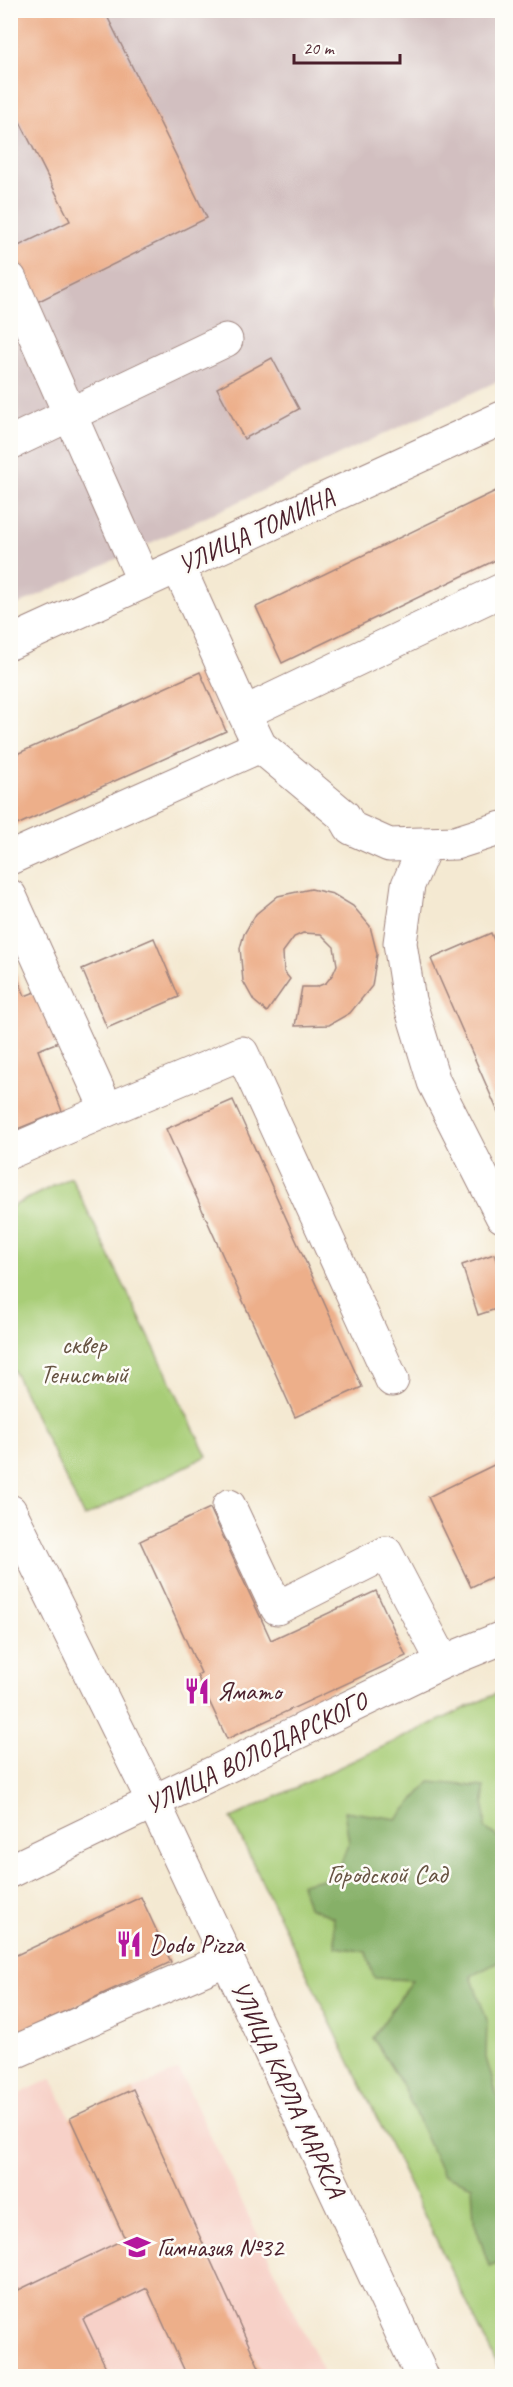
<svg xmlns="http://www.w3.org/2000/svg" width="513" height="2387" font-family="Caveat,sans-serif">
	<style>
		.built { fill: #f7d1c8 }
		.industrial { fill: #d2bfc0 }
		.green { fill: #a8cd77; stroke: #797651; stroke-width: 1.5 }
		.forest { fill: #86b068; stroke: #68684a; stroke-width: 1.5 }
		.building { fill: #edaf8a }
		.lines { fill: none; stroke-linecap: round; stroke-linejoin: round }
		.minor-casing { stroke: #9f847e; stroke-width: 35 }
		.major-casing { stroke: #9f847e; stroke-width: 35 }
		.minor { stroke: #fff; stroke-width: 33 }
		.major { stroke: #fff; stroke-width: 33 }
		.labels { text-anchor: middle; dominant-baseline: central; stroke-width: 5; stroke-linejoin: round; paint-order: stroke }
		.street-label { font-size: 26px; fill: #4a1f2b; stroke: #fdfcf7 }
		.park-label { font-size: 26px; fill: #665342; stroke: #fdfcf7 }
		.poi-label { font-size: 26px; fill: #4a1f2b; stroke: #fdfcf7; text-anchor: start }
	</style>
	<rect width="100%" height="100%" fill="#fdfcf7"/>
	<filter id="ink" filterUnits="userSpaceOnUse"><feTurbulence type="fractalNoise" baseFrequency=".0167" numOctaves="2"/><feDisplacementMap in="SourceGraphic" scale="12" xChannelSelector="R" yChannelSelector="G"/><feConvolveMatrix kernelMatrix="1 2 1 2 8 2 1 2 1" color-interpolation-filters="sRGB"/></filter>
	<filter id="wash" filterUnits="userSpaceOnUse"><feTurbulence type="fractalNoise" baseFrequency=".008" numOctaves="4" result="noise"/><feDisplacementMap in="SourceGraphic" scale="24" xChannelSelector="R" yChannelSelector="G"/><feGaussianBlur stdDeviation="1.35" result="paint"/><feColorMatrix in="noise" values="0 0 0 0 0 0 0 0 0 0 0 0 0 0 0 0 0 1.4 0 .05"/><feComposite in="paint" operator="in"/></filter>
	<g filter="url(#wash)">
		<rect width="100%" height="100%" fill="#f4e9d2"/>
		<!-- built -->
		<path class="built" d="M179 2070 325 2376H11V2098L52 2078 70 2118Z"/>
		<!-- industrial -->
		<path class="industrial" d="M10 11H496L502 23V379L11 608Z"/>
		<!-- green -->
		<path class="green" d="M71 1177 207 1456 84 1517 11 1365V1207Z
			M502 1691V2375L231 1818Z"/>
		<!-- forest -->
		<path class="forest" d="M430 1782 484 1787 485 1828 502 1840V1960L471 1976 487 2020 486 2058 501 2109 502 2108V2261L489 2266 474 2221 472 2186 442 2174 403 2086 373 2038 412 1980 374 1978 366 1952 336 1947 333 1917 308 1907 301 1884 336 1876 349 1842 344 1811 397 1819Z"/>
		<g id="blocks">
			<!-- building -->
			<path class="building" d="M10 10H104L207 218 35 303 10 250 70 221 10 102Z
				M272 358 299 409 244 439 217 388Z
				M502 488V557L282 663 256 607Z
				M200 672 226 731 10 828V757Z
				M311 889 333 894 353 906 370 926 377 954 372 986 350 1013 329 1025 295 1026 302 987H316L326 983 333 974 337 965 334 947 321 934 303 933 294 937 283 952 284 972 290 979 267 1012 254 1001 243 981 240 948 244 934 256 914 278 896Z
				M491 933 502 960V1121L431 959Z
				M154 938 179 997 107 1028 82 969Z
				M13 967 25 996 40 990 61 1041 38 1050 62 1111 10 1132V968Z
				M233 1100 362 1387 295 1417 166 1129Z
				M494 1254 502 1279V1307L478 1315 462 1265Z
				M502 1461V1572L471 1587 428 1497Z
				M210 1508 271 1640 376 1591 406 1656 227 1739 197 1675 201 1673 140 1541Z
				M141 1897 171 1962 10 2037V1958Z
				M133 2089 263 2376H187L147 2288 83 2319 110 2376H10V2294L125 2239 70 2118Z"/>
		</g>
	</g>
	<g filter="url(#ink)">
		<use href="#blocks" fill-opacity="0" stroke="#9f847e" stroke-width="1.5"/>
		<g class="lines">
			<!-- minor casing -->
			<g class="minor-casing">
				<path id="minor" d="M10 279 144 582
					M10 443 226 340
					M178 566 244 713
					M502 590 244 713 260 746 344 816 351 828 389 845 455 843 502 828
					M10 643 502 418
					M426 844 408 885 400 943 409 1000 434 1082 502 1216
					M10 858 260 746
					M10 896 107 1110 10 1152
					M107 1110 242 1053 392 1380
					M229 1506 277 1608 386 1553 443 1662
					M10 1871 443 1662 502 1638
					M10 2054 227 1959"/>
			</g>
			<!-- major casing -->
			<g class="major-casing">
				<path id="major" d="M10 1511 154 1803 422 2376"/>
			</g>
			<!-- minor -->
			<use href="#minor" class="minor"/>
			<!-- major -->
			<use href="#major" class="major"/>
		</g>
	</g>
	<!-- icons -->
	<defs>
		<g id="restaurant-bare" transform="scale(2.07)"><path d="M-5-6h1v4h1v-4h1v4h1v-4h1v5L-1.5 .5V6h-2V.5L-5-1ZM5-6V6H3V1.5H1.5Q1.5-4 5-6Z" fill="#b5179e" stroke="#fdfcf7" stroke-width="2.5" paint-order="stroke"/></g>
		<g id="school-bare" transform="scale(2.07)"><path d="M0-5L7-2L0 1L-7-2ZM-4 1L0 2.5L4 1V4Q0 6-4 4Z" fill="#b5179e" stroke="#fdfcf7" stroke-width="2.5" paint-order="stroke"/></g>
	</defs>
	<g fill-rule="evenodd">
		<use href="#restaurant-bare" x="197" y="1691"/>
		<use href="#restaurant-bare" x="129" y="1944"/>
		<use href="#school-bare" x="137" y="2247"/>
	</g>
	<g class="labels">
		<!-- street labels -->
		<g class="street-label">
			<text transform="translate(256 531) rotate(-25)">УЛИЦА ТОМИНА</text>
			<text transform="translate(256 1753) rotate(-26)">УЛИЦА ВОЛОДАРСКОГО</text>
			<text transform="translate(288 2089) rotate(65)">УЛИЦА КАРЛА МАРКСА</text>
		</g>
		<!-- park labels -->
		<g class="park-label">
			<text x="84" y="1344">сквер<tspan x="84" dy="30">Тенистый</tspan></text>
			<text x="387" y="1874">Городской Сад</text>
		</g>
		<!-- poi labels -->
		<g class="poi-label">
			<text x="217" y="1691">Ямато</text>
			<text x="149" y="1944">Dodo Pizza</text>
			<text x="157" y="2247">Гимназия №32</text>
		</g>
	</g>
	<!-- margin -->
	<rect width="513" height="2387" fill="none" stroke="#fdfcf7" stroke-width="36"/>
	<!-- scale -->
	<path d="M294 54v9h106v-9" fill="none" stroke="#4a1f2b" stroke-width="3"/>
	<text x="303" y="54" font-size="18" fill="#4a1f2b" stroke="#fdfcf7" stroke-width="4.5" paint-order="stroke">20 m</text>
</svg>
